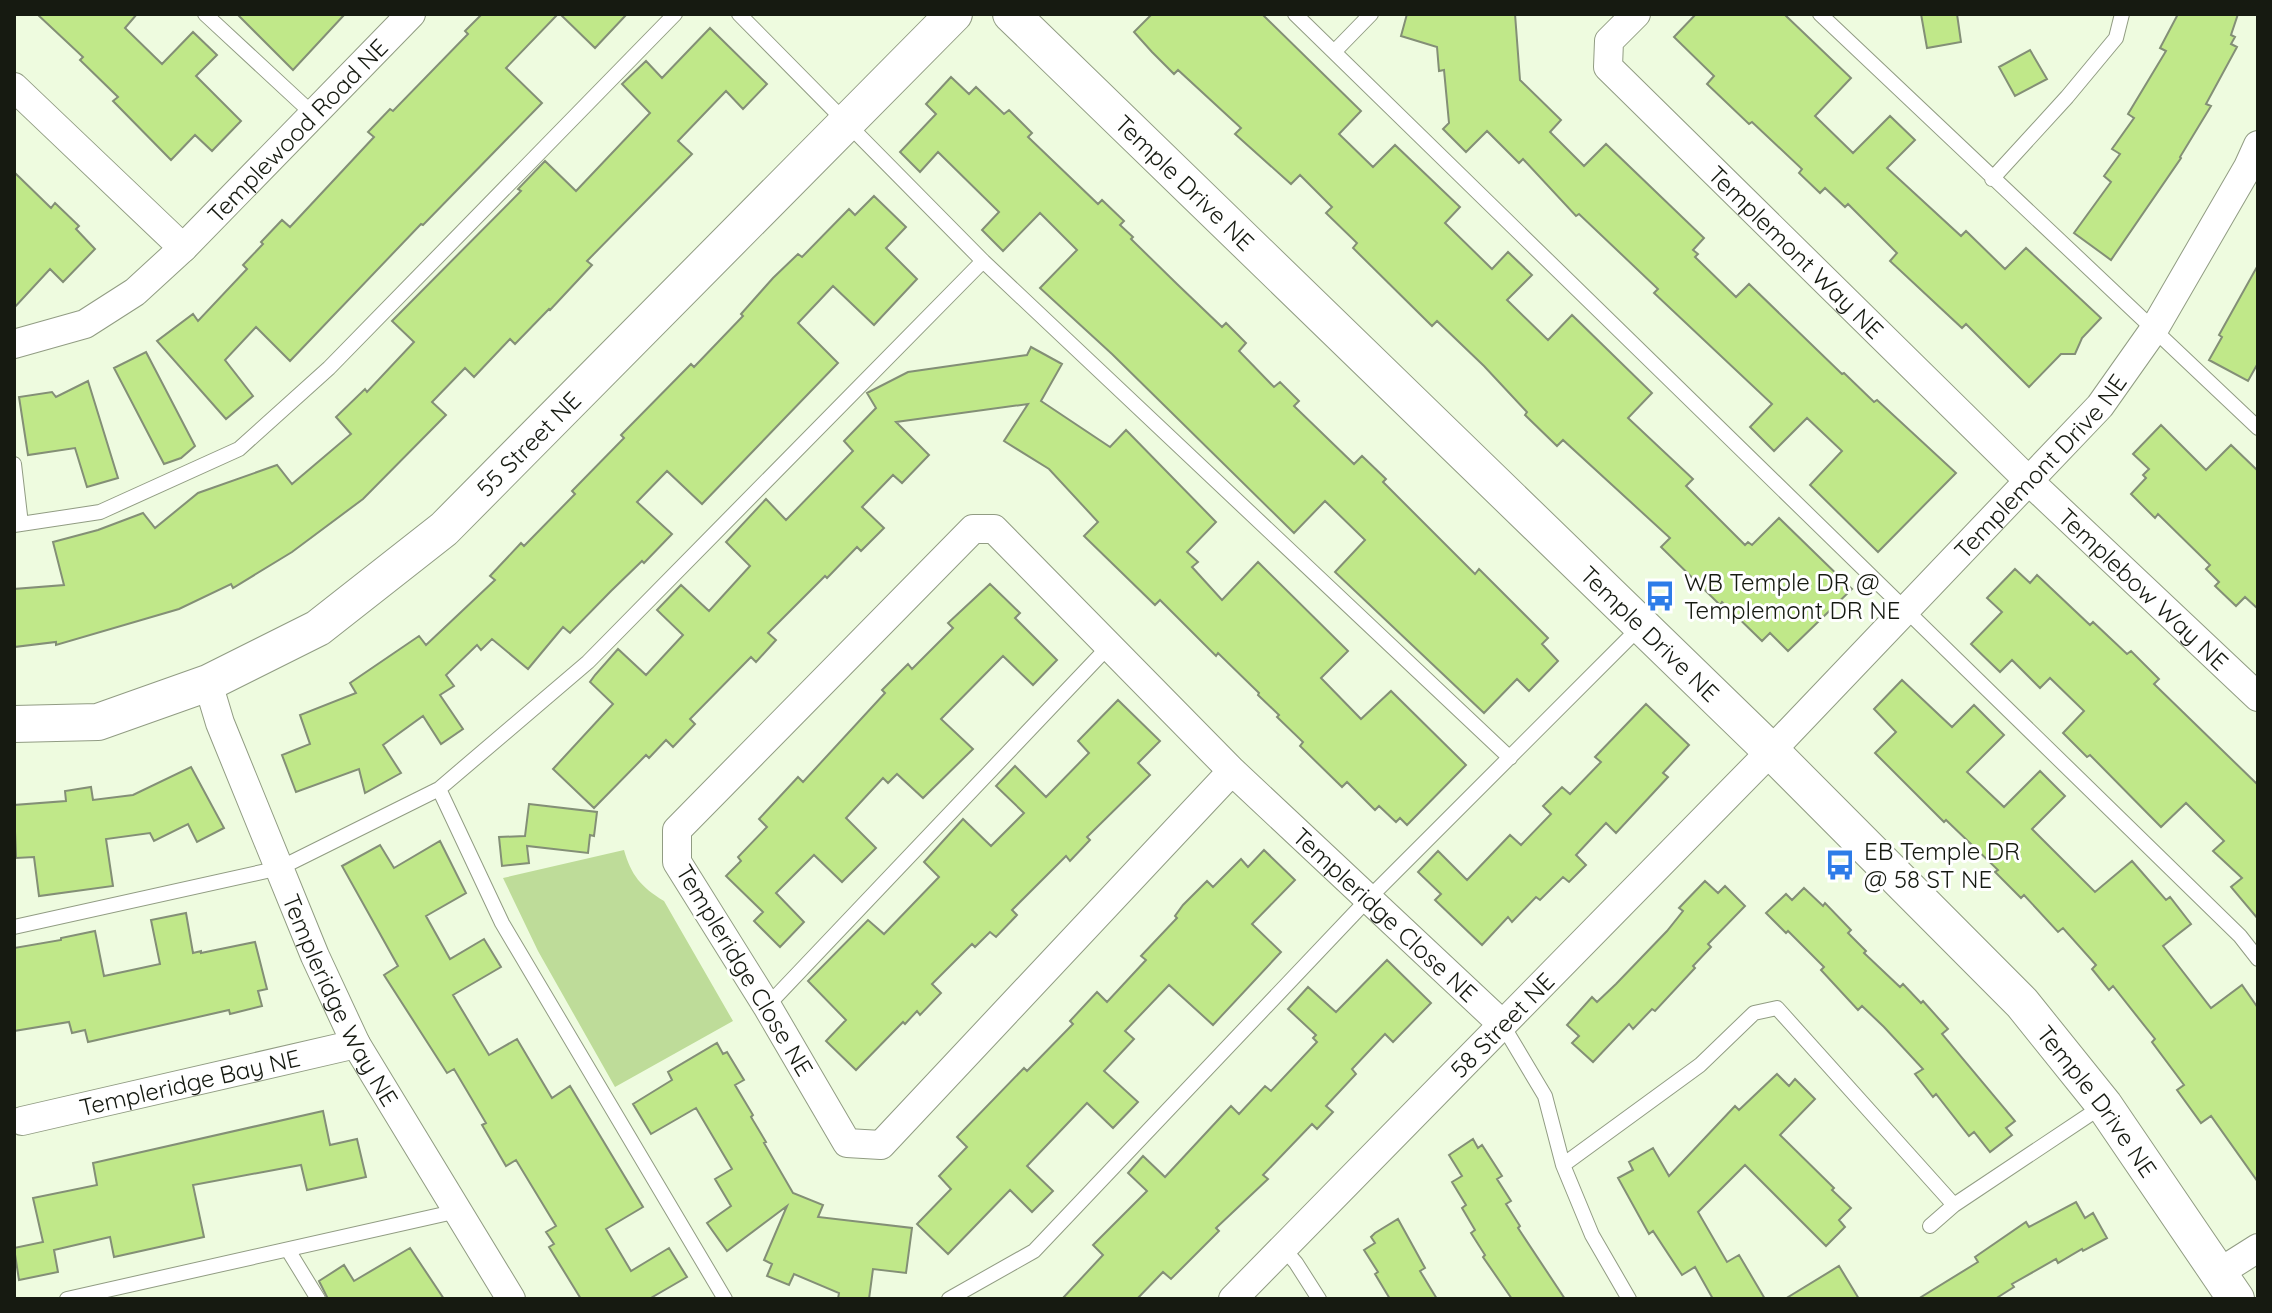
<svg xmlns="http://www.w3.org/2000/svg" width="2272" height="1313" font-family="Quicksand,sans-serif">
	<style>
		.green { fill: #bedc99 }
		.building { fill: #c0e889; stroke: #838f76; stroke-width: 2 }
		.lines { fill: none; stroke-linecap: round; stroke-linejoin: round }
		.service-casing { stroke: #919c83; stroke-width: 16 }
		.minor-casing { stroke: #919c83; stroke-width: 30 }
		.tertiary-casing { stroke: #919c83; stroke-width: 38 }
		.service { stroke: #fff; stroke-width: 14 }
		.minor { stroke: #fff; stroke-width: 28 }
		.tertiary { stroke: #fff; stroke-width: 36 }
		.labels { text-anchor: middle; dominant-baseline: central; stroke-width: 6; stroke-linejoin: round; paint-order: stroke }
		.street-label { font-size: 24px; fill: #161a11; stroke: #fff }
		.poi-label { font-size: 24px; fill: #161a11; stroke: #fff; text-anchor: start }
	</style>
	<rect width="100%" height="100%" fill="#eefbdf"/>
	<!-- green -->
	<path class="green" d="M624 850C631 875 641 887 664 901L733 1021 615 1087 538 951 503 878Z"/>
	<!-- building -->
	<path class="building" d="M37 14H137L125 28 162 64 193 32 217 55 196 76 241 121 212 151 195 135 171 160 113 101 118 97 80 60 83 57Z
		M237 14H345L293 70Z
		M482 14H558L506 68 542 103 423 225 421 224 290 361 256 327 225 360 253 396 226 419 157 341 193 314 198 321 247 269 243 265 263 244 261 242 282 220 290 227 374 137 368 132 390 109 393 111 468 34 465 31Z
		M560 14H627L595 48Z
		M1152 14H1262L1361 111 1339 134 1373 167 1395 145 1460 207 1445 223 1492 269 1508 252 1532 275 1507 300 1548 340 1572 315 1652 393 1628 418 1693 479 1686 486 1745 545 1748 542 1752 545 1779 518 1852 589 1788 651 1770 633 1762 641 1722 602 1720 605 1661 547 1670 538 1563 440 1557 446 1525 415 1527 412 1484 366 1437 321 1432 326 1353 248 1357 243 1326 213 1332 207 1300 175 1291 184 1235 134 1241 128 1178 70 1174 74 1152 52 1134 32Z
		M1407 14H1515L1520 80 1561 120 1550 132 1584 166 1606 144 1704 238 1693 250 1698 254 1695 257 1736 297 1749 284 1842 374 1844 373 1874 402 1877 400 1956 473 1878 552 1810 485 1842 451 1807 418 1774 451 1750 427 1772 404 1654 293 1658 289 1579 214 1576 216 1523 159 1519 163 1487 131 1466 152 1443 129 1449 123 1444 70 1439 71 1437 47 1401 36Z
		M1696 14H1784L1851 78 1815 116 1853 153 1890 116 1915 140 1887 168 1961 236 1966 231 2005 269 2026 248 2101 318 2082 338 2075 354H2061L2029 387 1966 324 1962 328 1890 261 1897 253 1848 204 1845 207 1825 188 1820 193 1799 173 1802 169 1752 122 1749 124 1707 84 1714 76 1674 37Z
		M1921 14H1957L1961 42 1927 48Z
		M2178 14H2238L2231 35 2235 37 2231 44 2237 47 2206 104 2211 106 2180 157 2181 158 2111 260 2074 233 2111 182 2104 176 2120 154 2112 149 2134 118 2128 114 2166 51 2160 48Z
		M710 28 767 84 743 109 726 91 678 141 692 154 587 261 592 265 550 310 549 309 515 344 510 339 474 377 465 368 432 402 446 415 363 499 292 552 233 588 231 584 179 609 56 645V642L14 647V589L64 585 53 542 98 530 143 513 155 528 198 493 277 465 292 484 351 434 336 417 365 389 367 392 414 342 392 321 521 191 518 189 545 161 576 191 650 113 622 84 646 61 662 78Z
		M2030 50 2047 79 2015 96 1999 67Z
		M951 77 969 94 976 87 1004 114 1009 110 1032 133 1028 137 1098 204 1102 200 1124 221 1120 225 1133 237 1131 239 1177 284 1222 327 1226 323 1246 343 1239 351 1274 387 1280 382 1299 401 1294 406 1354 464 1362 456 1386 479 1383 482 1475 574 1479 569 1548 638 1542 644 1558 661 1529 691 1517 679 1484 713 1335 572 1365 540 1325 501 1294 533 1112 354 1040 288 1077 250 1040 213 1003 251 982 230 999 212 938 152 920 172 900 152 936 114 926 104Z
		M14 172 51 208 55 203 79 226 76 229 95 249 63 282 50 269 14 308Z
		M874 196 906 227 886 248 917 279 874 325 833 286 818 302 798 323 838 363 702 504 667 471 637 502 672 534 644 563 642 561 611 591 570 633 563 627 528 669 492 639 481 650 477 645 446 675 454 686 440 695 463 729 441 744 423 716 383 745 401 773 365 793 359 769 296 792 282 755 310 744 300 715 356 693 350 683 419 636 426 645 495 580 490 576 521 543 524 546 575 494 572 491 624 438 621 435 691 364 694 367 743 316 741 314 773 278 798 254 802 257 849 209 855 215Z
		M2258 265V363L2248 381 2209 360 2222 337 2219 335Z
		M1031 347 1062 364 1041 401 1110 447 1126 430 1216 522 1187 552 1198 562 1192 567 1222 600 1258 562 1348 651 1321 678 1361 719 1391 691 1466 765 1407 825 1400 818 1396 822 1379 806 1375 810 1347 782 1342 787 1300 746 1303 742 1277 717 1279 715 1258 695 1259 693 1218 653 1216 656 1160 600 1155 605 1084 536 1098 522 1049 469 1004 441 1028 404 896 422 929 455 902 483 893 475 862 507 884 528 861 551 857 547 827 578 825 576 768 633 776 640 756 662 751 657 690 719 695 724 673 747 666 740 649 758 646 755 594 808 553 769 613 704 590 682 595 675 618 649 646 675 683 635 657 610 681 585 709 611 750 566 726 542 766 499 786 520 853 451 844 441 876 408 867 393 908 372 1027 355Z
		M146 352 195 446 181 458 164 464 114 368Z
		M88 381 118 478 87 487 75 448 28 455 19 397 52 392 56 397Z
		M2161 425 2206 470 2231 445 2258 471V609L2245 597 2236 606 2215 586 2219 582 2206 569 2210 565 2158 514 2155 518 2131 494 2146 478 2143 475 2149 469 2133 454Z
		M2015 569 2030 583 2037 575 2090 625 2093 622 2127 654 2131 651 2159 679 2154 684 2258 785V919L2231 887 2242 878 2213 851 2224 841 2186 803 2161 827 2090 755 2087 757 2063 733 2084 711 2050 678 2040 688 2012 660 2000 672 1971 644 2002 612 1987 598Z
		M990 584 1020 613 1015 618 1057 660 1033 685 1003 656 941 719 973 749 923 798 897 774 888 783 883 778 846 818 876 848 842 882 814 855 776 893 804 922 780 947 754 921 763 912 726 876 741 861 738 857 767 827 759 819 798 777 803 782 885 693 882 690 908 664 912 669 953 628 948 623Z
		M1902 680 1952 727 1974 705 2004 735 1967 772 2004 807 2040 771 2065 796 2032 829 2095 892 2132 861 2166 900 2170 897 2191 924 2163 946 2211 1008 2242 985 2258 1008V1182L2211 1116 2201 1123 2177 1090 2184 1085 2152 1042 2155 1039 2113 986 2109 990 2092 969 2096 965 2063 928 2058 932 2024 895 2021 898 1995 872 1998 870 1946 820 1944 822 1875 753 1896 732 1874 709Z
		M1118 700 1160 741 1138 763 1150 775 1087 837 1090 840 1070 861 1066 856 1012 910 1017 915 996 937 990 932 975 947 972 944 932 984 941 993 920 1015 917 1011 905 1024 903 1022 856 1070 826 1041 846 1020 808 981 868 920 884 934 939 877 924 862 963 819 991 846 1024 813 996 786 1015 766 1046 797 1089 753 1078 741Z
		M1646 704 1689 745 1663 773 1668 777 1616 833 1606 823 1576 855 1586 865 1569 882 1563 877 1540 900 1536 897 1512 922 1508 917 1482 945 1435 900 1441 894 1418 872 1438 851 1467 880 1510 835 1521 845 1551 814 1543 806 1562 787 1570 794 1601 762 1595 757Z
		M191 767 224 828 197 842 188 824 154 841 150 833 106 839 113 886 39 896 34 857 16 858 14 805 66 801 65 791 91 787 93 800 133 795Z
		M529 804 597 812 594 836 590 835 588 853 527 846 529 863 502 866 499 837 525 836Z
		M440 841 466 893 426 916 450 959 484 939 501 967 453 995 489 1055 517 1039 552 1098 570 1086 643 1207 606 1229 631 1271 669 1248 687 1277 649 1299H581L549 1247 554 1244 546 1232 556 1226 516 1160 506 1166 482 1125 486 1123 454 1069 447 1073 384 975 398 966 342 866 380 845 394 868Z
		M1264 850 1295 880 1252 924 1281 952 1213 1025 1169 985 1125 1031 1134 1039 1104 1071 1138 1102 1113 1128 1087 1103 1027 1166 1053 1191 1032 1212 1010 1190 948 1254 917 1224 951 1189 939 1176 967 1147 957 1137 1024 1068 1027 1071 1073 1024 1070 1021 1097 992 1107 1002 1146 960 1141 956 1177 918 1175 916 1183 905 1207 881 1213 887 1241 859 1248 867Z
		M1705 881 1718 893 1725 886 1745 906 1708 944 1711 947 1693 966 1695 968 1655 1011 1652 1009 1633 1029 1629 1024 1593 1062 1572 1043 1579 1036 1567 1025 1592 997 1597 1002 1616 984 1667 931 1683 911 1679 908Z
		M1804 888 1823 906 1825 903 1851 930 1848 933 1866 951 1864 953 1900 987 1903 984 1921 1003 1923 1001 1948 1029 1942 1034 2015 1121 2006 1128 2012 1135 1990 1152 1974 1132 1969 1136 1936 1094 1933 1097 1915 1074 1923 1069 1884 1027 1862 1006 1858 1010 1821 970 1824 967 1788 931 1786 933 1766 913 1786 894 1792 900Z
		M186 913 193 953 201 951V953L255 942 267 989 258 991 262 1006 230 1014 229 1010 88 1042 85 1030 72 1033 69 1022 14 1031V948L61 940V938L95 931 104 976 160 964 151 920Z
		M1387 960 1431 1003 1393 1042 1385 1034 1352 1069 1356 1074 1326 1106 1333 1112 1317 1129 1312 1124 1263 1175 1268 1179 1216 1228 1219 1231 1171 1279 1163 1272 1137 1299H1062L1103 1255 1093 1245 1147 1191 1128 1173 1143 1156 1165 1177 1231 1106 1239 1114 1265 1086 1271 1091 1317 1042 1313 1038 1316 1035 1288 1009 1308 987 1336 1012Z
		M717 1043 723 1054 727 1052 744 1080 735 1085 753 1115 751 1117 766 1142 764 1143 793 1193 823 1205 818 1217 912 1228 906 1273 873 1269 869 1299H838L839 1293 794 1274 789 1285 767 1276 772 1264 764 1260 787 1206 727 1251 707 1223 731 1206 715 1179 732 1169 696 1108 651 1134 633 1104 672 1080 668 1072Z
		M1777 1074 1789 1086 1795 1079 1815 1099 1780 1135 1834 1188 1832 1190 1851 1208 1839 1220 1845 1227 1826 1246 1745 1165 1698 1212 1727 1262 1739 1255 1765 1299H1713L1695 1267 1682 1275 1653 1231 1649 1234 1618 1178 1633 1170 1629 1162 1653 1148 1669 1176 1735 1106 1739 1110Z
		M323 1111 330 1145 357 1139 366 1177 307 1190 301 1165 193 1185 204 1237 114 1257 110 1237 54 1250 58 1272 19 1280 14 1248 43 1242 33 1198 97 1185 93 1163Z
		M1473 1139 1478 1148 1482 1145 1502 1176 1497 1179 1511 1201 1506 1204 1520 1226 1518 1228 1565 1299H1512L1483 1257 1485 1255 1471 1233 1475 1230 1462 1208 1466 1205 1452 1182 1462 1176 1449 1155Z
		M2076 1202 2085 1218 2093 1213 2107 1238 2083 1251 2082 1249 2058 1263 2056 1259 2012 1284 2014 1287 1995 1299H1918L1978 1262 1975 1257 2026 1222 2029 1227Z
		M1398 1219 1425 1268 1420 1271 1437 1299H1390L1375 1274 1378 1272 1364 1250 1375 1243 1371 1237 1375 1233Z
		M410 1248 444 1299H328L319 1281 344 1265 354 1281Z
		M1839 1266 1859 1299H1785Z"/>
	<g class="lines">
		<!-- service casing -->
		<g class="service-casing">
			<path id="service" d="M205 14 314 115
				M739 14 983 261
				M1295 14 2240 936 2258 959
				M1820 14 2258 428
				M1334 52 1371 14
				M1992 179 2067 97 2116 38 2122 14
				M14 464 21 524
				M14 525 100 512 239 449 329 368 675 14
				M439 789 502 923 725 1299
				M14 927 280 868 439 789 588 662 983 261 1510 758
				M767 1006 1109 646
				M1502 1024 1545 1096 1563 1165 1592 1235 1629 1299
				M1563 1165 1700 1065 1754 1013 1777 1008 1954 1205
				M1930 1226 1954 1205 2104 1105
				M1283 1248 1296 1263 1319 1299
				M288 1250 318 1299
				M67 1299 458 1211
				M949 1299 1034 1251 1368 899 1640 627"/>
		</g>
		<!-- minor casing -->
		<g class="minor-casing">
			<g id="minor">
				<path id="s1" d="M1636 14 1609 41 1608 67 2030 482 2258 697"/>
				<path d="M14 87 183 248"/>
				<path id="s2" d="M14 344 85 324 135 292 183 248 411 14"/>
				<path id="s3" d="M208 683 220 723 315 956 356 1044 511 1299"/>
				<path id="s4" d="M1232 771 881 1145 847 1143 767 1006 677 862V830L973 529H994L1232 771 1502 1024"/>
				<path id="s5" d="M22 1121 356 1044"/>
				<path d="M2220 1272 2258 1248"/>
				<path id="s6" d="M1233 1299 1771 751 2100 406 2153 331 2248 167 2258 145"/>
			</g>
		</g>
		<!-- tertiary casing -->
		<g class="tertiary-casing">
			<g id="tertiary">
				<path id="s7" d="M1011 14 1771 751 2022 1003 2104 1105 2236 1299"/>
				<path id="s8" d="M14 724 98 722 208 683 318 628 444 529 954 14"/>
			</g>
		</g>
		<!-- service -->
		<use href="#service" class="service"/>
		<!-- minor -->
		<use href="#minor" class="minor"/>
		<!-- tertiary -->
		<use href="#tertiary" class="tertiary"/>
	</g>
	<!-- icons -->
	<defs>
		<g id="bus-bare" transform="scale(2.4)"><path d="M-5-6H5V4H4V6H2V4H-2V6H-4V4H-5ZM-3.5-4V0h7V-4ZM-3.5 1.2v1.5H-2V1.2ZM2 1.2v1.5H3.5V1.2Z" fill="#2e7ce8" stroke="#fff" stroke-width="2.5" paint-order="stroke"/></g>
	</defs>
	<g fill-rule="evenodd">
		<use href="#bus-bare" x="1660" y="596"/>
		<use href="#bus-bare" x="1840" y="865"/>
	</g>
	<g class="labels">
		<!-- street labels -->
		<g class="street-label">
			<text stroke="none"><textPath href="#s2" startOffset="362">Templewood Road NE</textPath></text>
			<text stroke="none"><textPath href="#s7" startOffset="242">Temple Drive NE</textPath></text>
			<text stroke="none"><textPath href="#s1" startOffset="328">Templemont Way NE</textPath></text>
			<text stroke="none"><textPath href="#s8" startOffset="604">55 Street NE</textPath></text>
			<text stroke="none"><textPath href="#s6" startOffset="1160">Templemont Drive NE</textPath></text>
			<text stroke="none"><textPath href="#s1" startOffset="812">Templebow Way NE</textPath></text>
			<text stroke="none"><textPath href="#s7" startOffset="890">Temple Drive NE</textPath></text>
			<text stroke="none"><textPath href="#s4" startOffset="1900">Templeridge Close NE</textPath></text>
			<text transform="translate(745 970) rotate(59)">Templeridge Close NE</text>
			<text stroke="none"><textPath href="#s3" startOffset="344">Templeridge Way NE</textPath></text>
			<text stroke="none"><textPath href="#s6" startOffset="384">58 Street NE</textPath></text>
			<text stroke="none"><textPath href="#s5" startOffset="172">Templeridge Bay NE</textPath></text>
			<text stroke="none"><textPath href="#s7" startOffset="1538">Temple Drive NE</textPath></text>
		</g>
		<!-- poi labels -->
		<g class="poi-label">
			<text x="1684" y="582">WB Temple DR @<tspan x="1684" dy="28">Templemont DR NE</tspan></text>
			<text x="1864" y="851">EB Temple DR<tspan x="1864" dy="28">@ 58 ST NE</tspan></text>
		</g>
	</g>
	<!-- border -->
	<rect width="2272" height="1313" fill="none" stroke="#161a11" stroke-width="32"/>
</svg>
